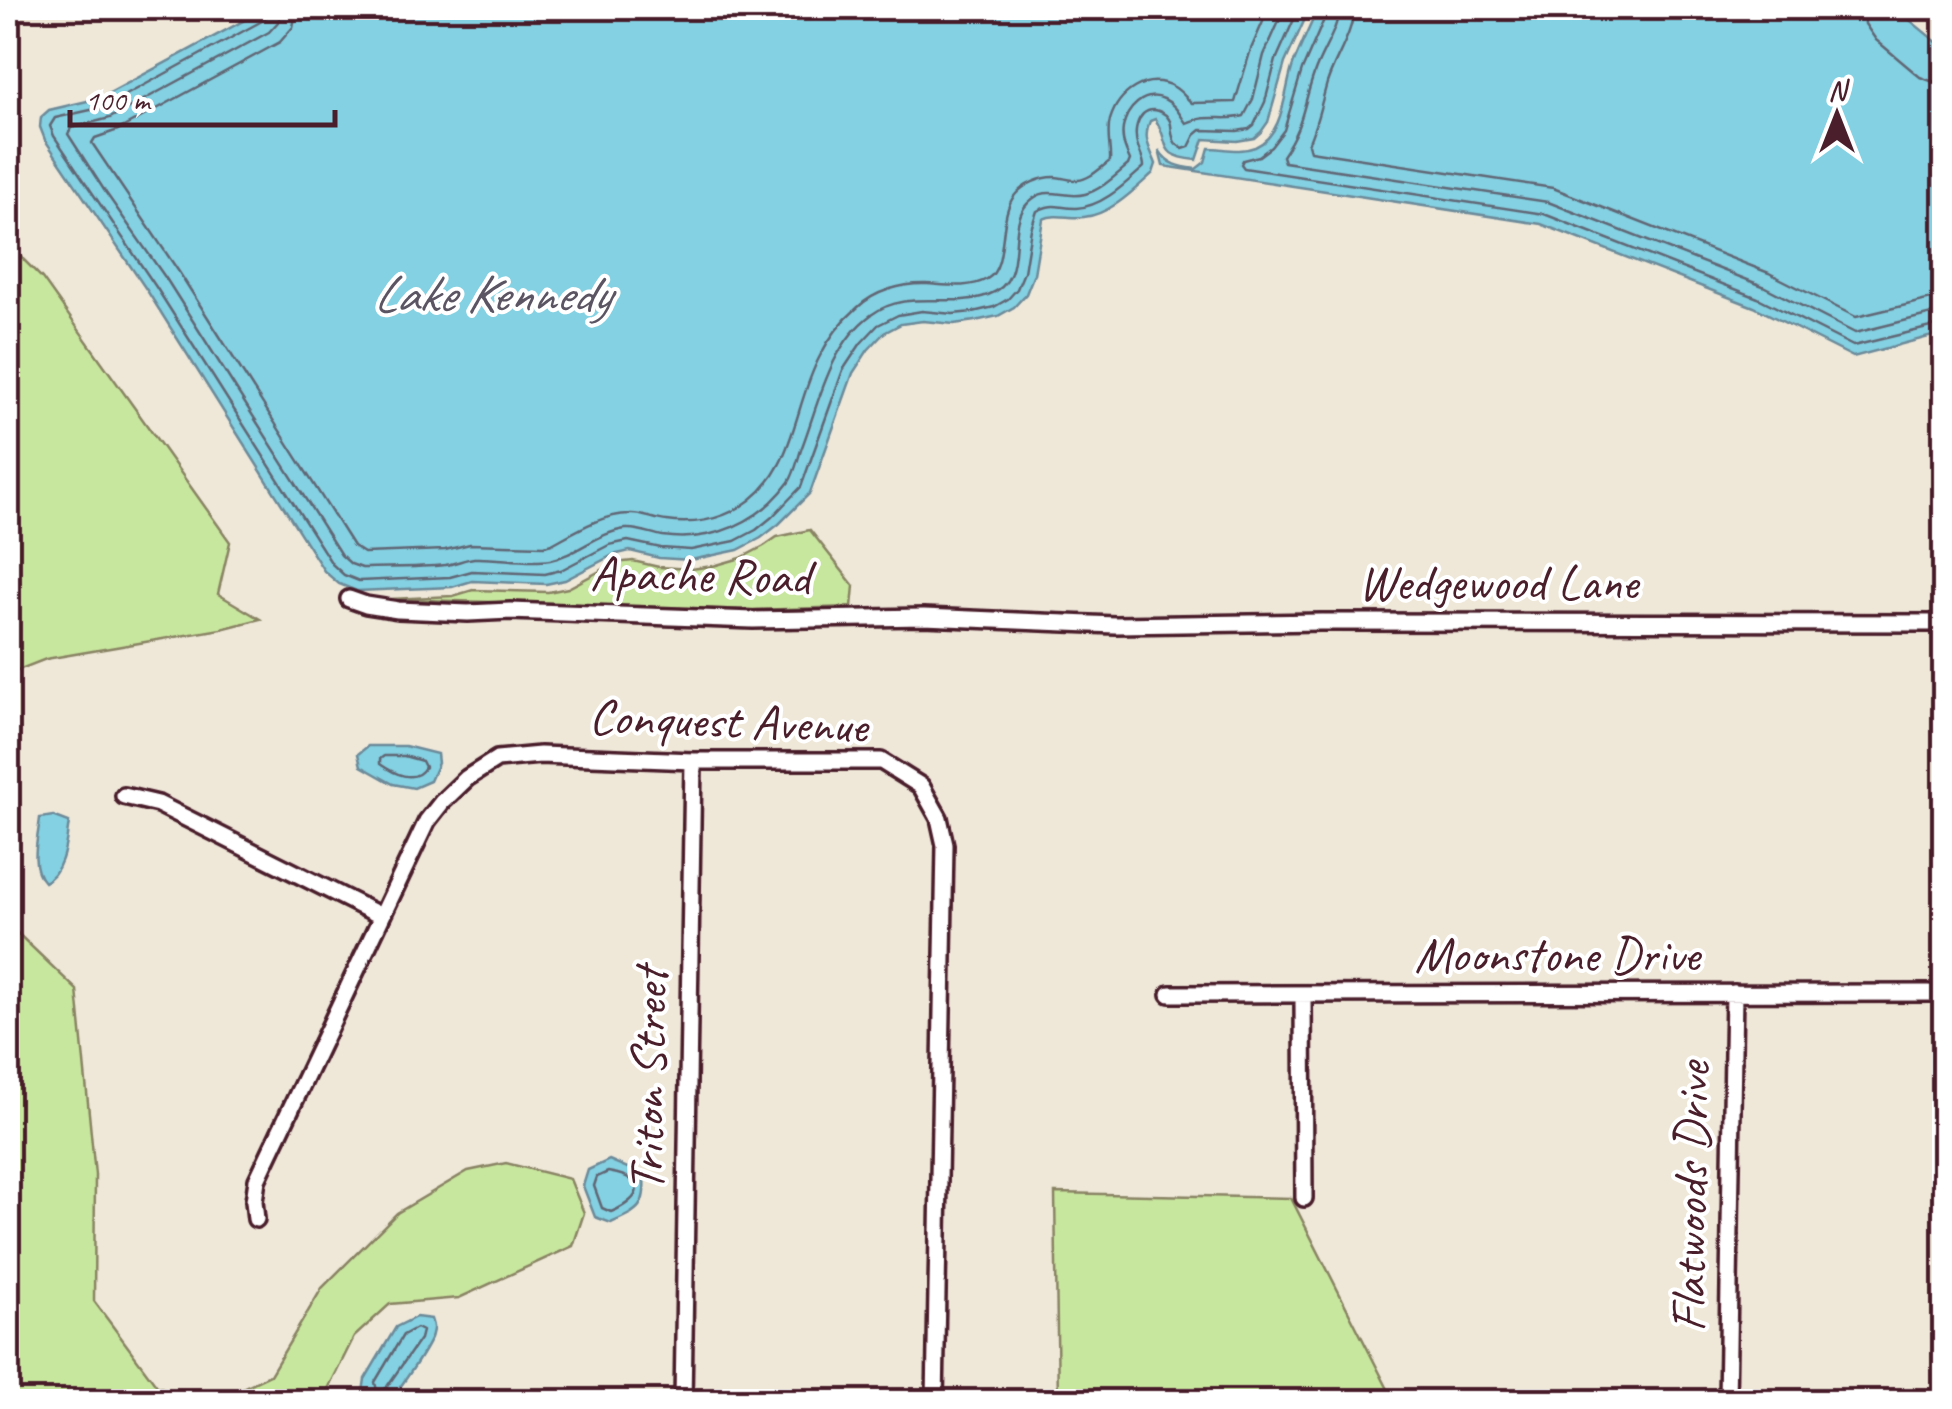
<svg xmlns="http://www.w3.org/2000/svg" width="1952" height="1409" font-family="Caveat,sans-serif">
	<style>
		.green { fill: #c8e79e; stroke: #898364; stroke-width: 2.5 }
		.water { fill: #83d1e2; stroke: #6c8a99; stroke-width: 2.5 }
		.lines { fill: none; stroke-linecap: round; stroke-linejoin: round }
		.shore { stroke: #616674; stroke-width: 2.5 }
		.street-casing { stroke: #4a1f2b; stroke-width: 22 }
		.street { stroke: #fff; stroke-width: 15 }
		.labels { text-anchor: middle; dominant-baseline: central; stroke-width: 8; stroke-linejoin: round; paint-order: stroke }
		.street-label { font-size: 50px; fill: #4a1f2b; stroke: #fff }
		.water-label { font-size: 52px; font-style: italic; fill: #5b5462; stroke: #fff }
	</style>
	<rect width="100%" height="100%" fill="#efe8d9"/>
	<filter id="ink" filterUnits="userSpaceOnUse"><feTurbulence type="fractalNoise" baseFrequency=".01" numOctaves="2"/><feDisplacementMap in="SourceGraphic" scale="20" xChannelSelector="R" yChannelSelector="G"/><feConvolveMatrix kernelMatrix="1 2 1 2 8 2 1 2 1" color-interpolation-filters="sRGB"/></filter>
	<g filter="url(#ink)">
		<!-- green -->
		<path class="green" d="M8 244 42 278 230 542 218 594 260 619 221 629 46 659 8 674Z
			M810 530 854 586 852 607 753 610 390 599 453 596 473 590 548 592 568 588 615 563 633 561 659 567 691 569 713 566 741 558 764 546 777 537Z
			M8 924 77 990 95 1175 94 1301 157 1386 178 1393H232L270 1375 322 1288 397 1213 468 1171 506 1163 570 1179 584 1213 573 1246 459 1298 390 1304 354 1337 322 1401H8Z
			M1055 1193 1291 1198 1394 1401H1058Z"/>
		<!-- water -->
		<path class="water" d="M267 8H1310L1285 63 1268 122 1261 132 1254 138 1237 141 1204 139 1197 160C1155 156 1172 144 1155 119L1150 121C1142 138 1150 148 1156 164L1153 173C1134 190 1111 214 1084 217 1069 219 1057 213 1043 219L1034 274 1026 294 1014 307 998 316 975 321 954 324 923 321 901 324 884 333 868 350 853 373 810 493 779 524 761 538 738 550 691 560 659 558 630 551 613 555 565 580 546 584 472 581 452 587 357 591 339 584 324 571 148 292 45 140 40 127 41 117 49 110 100 98Z
			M1318 8H1895L1944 48V333L1853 357 1754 307 1541 224 1163 166 1159 150C1168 165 1181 167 1196 169L1205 162 1209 148C1224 148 1240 153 1255 147 1285 134 1284 90 1293 65 1301 45 1310 27 1318 8Z
			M368 746H405L437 754 438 763 430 781 414 788 393 784 361 766 358 754Z
			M53 816 69 822C66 842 64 873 44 882 29 866 38 838 40 818Z
			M609 1160 644 1175C646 1207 640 1210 611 1223L595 1217 583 1186 588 1170Z
			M416 1317 431 1319C433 1326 434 1327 432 1334 431 1343 399 1391 392 1396 382 1404 371 1400 363 1392L365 1379 396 1327Z"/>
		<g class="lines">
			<!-- shore -->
			<path class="shore" d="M269 8 268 15 262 21 104 107 55 118 50 126 54 136 156 287 332 564 344 575 359 581 450 577 472 571 545 574 561 570 609 545 628 541 661 548 691 550 735 541 756 530 772 517 801 487 843 370 861 343 878 325 898 315 922 311 953 314 973 312 994 307 1008 299 1017 289 1024 272 1031 229 1037 211C1055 202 1057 208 1076 208 1102 207 1125 184 1144 167 1144 156 1136 148 1136 137 1135 130 1137 120 1143 114 1152 106 1165 111 1170 121 1172 126 1171 132 1173 137 1175 145 1177 144 1183 149L1189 147 1195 135 1201 130 1237 131 1249 129 1254 125 1265 102 1276 60 1299 8
				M282 8 279 21 269 32 110 118 71 128 68 134 106 193 167 280 341 555 351 564 362 568C389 567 417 568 445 565 455 564 464 559 474 558 499 557 526 564 550 560 577 555 598 532 626 529 639 528 651 534 663 536 712 543 760 522 789 482 795 473 798 458 802 447 819 402 830 345 871 315 907 288 949 309 988 295 1031 280 1004 227 1028 203 1047 183 1064 200 1085 194 1101 190 1116 175 1128 165L1130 160C1125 150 1121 140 1123 128 1126 109 1144 90 1164 99 1175 104 1180 115 1186 123 1210 113 1223 122 1244 116L1253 99 1264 55 1285 8
				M297 8 293 27 280 42 118 130 95 138 92 143 179 272 353 546 364 553 445 550 470 544 544 546 552 544C576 531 602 514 630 514 642 513 654 520 667 521 692 525 719 520 740 507 796 473 792 408 820 356 829 338 842 321 857 308 874 291 903 283 927 284 946 285 969 289 987 279 1009 267 997 216 1015 195 1024 184 1041 177 1055 177 1063 177 1070 181 1078 180 1090 179 1100 168 1110 161 1111 148 1106 134 1110 120 1118 93 1146 72 1174 87 1181 91 1186 98 1192 103L1235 102 1251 49 1269 8
				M1326 8V15L1302 70 1284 130 1271 147 1259 156 1243 160 1241 164 1244 168 1544 214 1758 298 1853 346 1944 324
				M1339 8C1338 31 1321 52 1314 74 1302 108 1304 124 1282 156L1284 162 1548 202 1763 286 1855 333 1944 311
				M1354 8C1353 34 1335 58 1327 83 1321 104 1317 124 1308 144L1310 151 1553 188 1769 273 1856 317 1944 296
				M1863 8 1865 24 1876 40 1920 77 1931 81 1944 83
				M384 756H404L422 761 425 767C415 785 393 773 380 764V759Z
				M608 1172C614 1173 628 1176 633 1181 646 1195 621 1208 611 1212L602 1208 594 1186 597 1177Z
				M416 1328 422 1331 420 1339 386 1388 381 1391H377L375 1382 403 1335Z"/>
			<!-- street casing -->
			<g class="street-casing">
				<path id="street" d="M349 599 366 605 398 610 468 613 510 611 753 620 924 617 1115 625 1321 622 1944 623
					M124 796 158 804 381 916
					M1170 994 1944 993
					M1303 994 1304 1198
					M256 1219 254 1201 257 1180 427 821 442 802 467 778 497 759 540 755 693 761H881L921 786 939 818 945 845 935 1402
					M683 1402 693 761
					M1727 1402 1734 993"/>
			</g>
			<!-- street -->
			<use href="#street" class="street"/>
		</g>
	</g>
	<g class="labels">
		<!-- street labels -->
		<g class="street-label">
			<text transform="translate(700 575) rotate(1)">Apache Road</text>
			<text x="1498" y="582">Wedgewood Lane</text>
			<text transform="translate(728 721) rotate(2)">Conquest Avenue</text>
			<text x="1557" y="954">Moonstone Drive</text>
			<text transform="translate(648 1080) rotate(-89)">Triton Street</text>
			<text transform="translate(1690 1197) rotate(-89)">Flatwoods Drive</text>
		</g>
		<!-- water labels -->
		<g class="water-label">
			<text x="491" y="294">Lake Kennedy</text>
		</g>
	</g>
	<!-- margin -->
	<rect width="1952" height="1409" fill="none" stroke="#fff" stroke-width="40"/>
	<rect x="20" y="20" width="1912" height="1369" fill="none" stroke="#4a1f2b" stroke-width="4" filter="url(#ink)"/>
	<!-- north arrow -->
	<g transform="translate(1837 115)" stroke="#ffffff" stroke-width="8" paint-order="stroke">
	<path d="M0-8L18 38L0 25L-18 38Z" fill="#4a1f2b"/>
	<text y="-15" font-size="28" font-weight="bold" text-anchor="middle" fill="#4a1f2b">N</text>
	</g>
	<!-- scale -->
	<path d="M70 110v15h265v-15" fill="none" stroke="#4a1f2b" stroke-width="5"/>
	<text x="85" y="110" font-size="30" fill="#4a1f2b" stroke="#ffffff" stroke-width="8" paint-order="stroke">100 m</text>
</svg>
